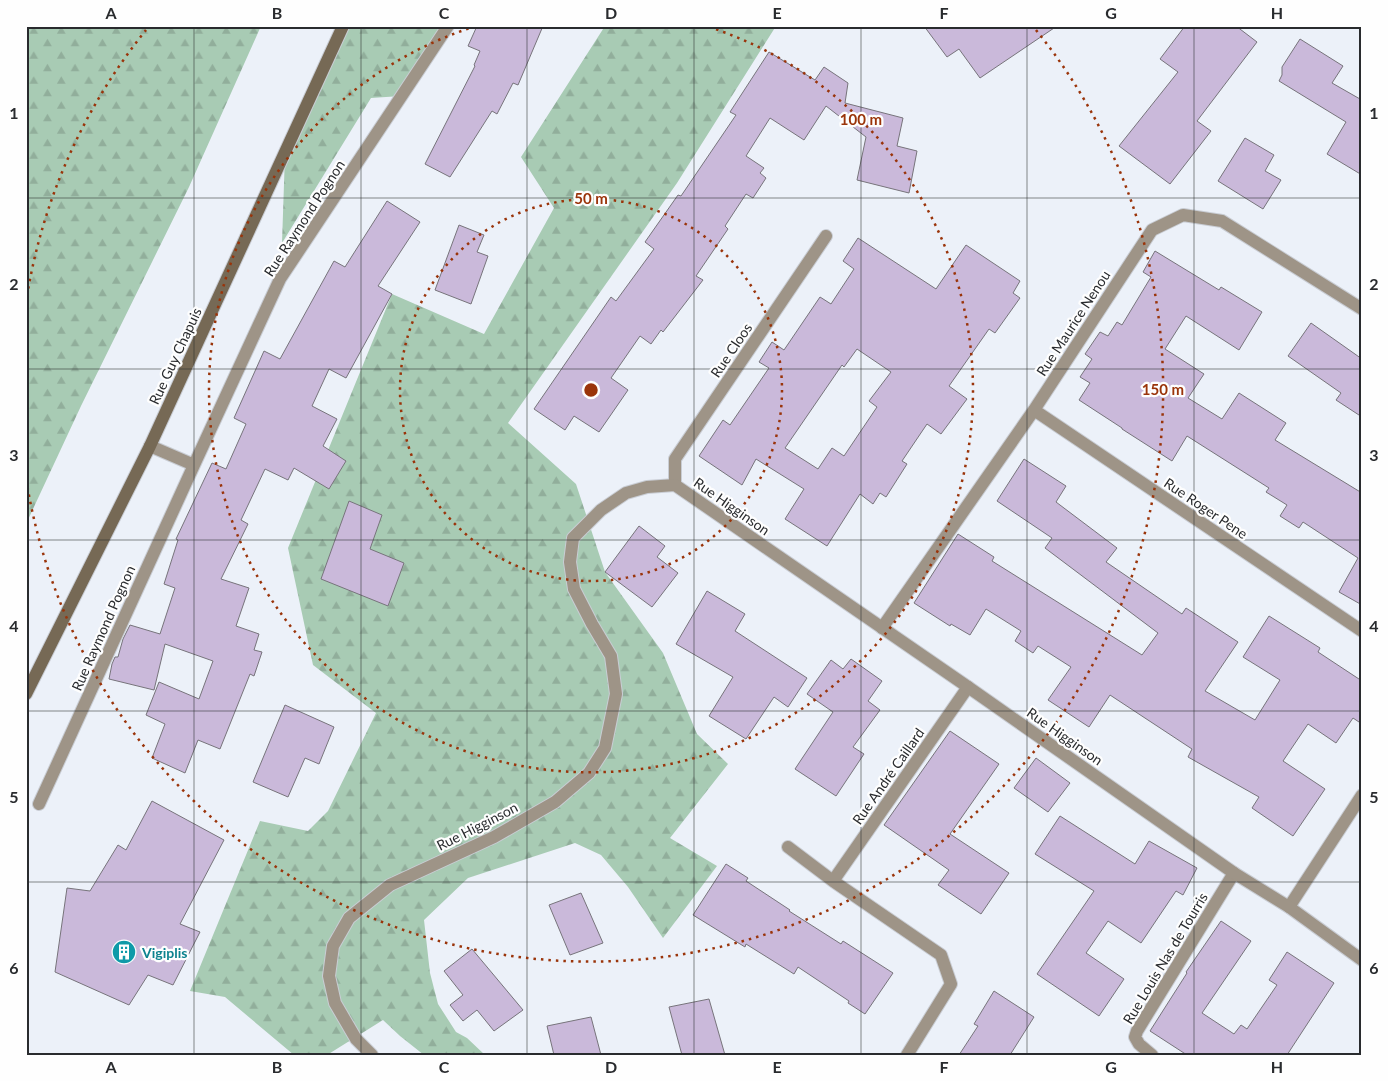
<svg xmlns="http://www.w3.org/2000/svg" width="1388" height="1081" font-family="Lato,sans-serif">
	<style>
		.forest { fill: url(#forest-firs) }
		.building { fill: #cab9da; stroke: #77747b; fill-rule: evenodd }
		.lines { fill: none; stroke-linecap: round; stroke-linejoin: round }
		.minor-casing { stroke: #c9cdd4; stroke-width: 14 }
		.tertiary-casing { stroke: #c9cdd4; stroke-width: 14 }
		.secondary-casing { stroke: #c9cdd4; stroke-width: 14 }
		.minor { stroke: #9e9487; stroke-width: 12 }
		.tertiary { stroke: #9e9487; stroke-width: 12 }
		.secondary { stroke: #766955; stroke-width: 12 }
		.grid { fill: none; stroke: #292b2e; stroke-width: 1; stroke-opacity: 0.55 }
		.ring { fill: none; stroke: #9a340a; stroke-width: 2.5; stroke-dasharray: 2.5 5 }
		.labels { text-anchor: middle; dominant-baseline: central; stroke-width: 4.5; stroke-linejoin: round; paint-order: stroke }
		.street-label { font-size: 14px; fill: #292b2e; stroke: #fefefe }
		.culture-label { font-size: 14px; font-weight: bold; fill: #0d838f; stroke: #fefefe; text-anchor: start }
		.centre { fill: #9a340a; stroke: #fefefe; stroke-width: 2.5 }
		.ring-label { font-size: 15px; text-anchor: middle; font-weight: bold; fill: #9a340a; stroke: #fefefe; stroke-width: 4.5; stroke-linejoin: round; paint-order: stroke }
		.neatline { fill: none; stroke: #292b2e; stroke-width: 2 }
		.grid-label { font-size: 16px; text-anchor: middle; font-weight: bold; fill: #292b2e }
	</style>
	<defs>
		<pattern id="forest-firs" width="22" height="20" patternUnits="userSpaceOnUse" patternTransform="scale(1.25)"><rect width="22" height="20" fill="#a8cbb4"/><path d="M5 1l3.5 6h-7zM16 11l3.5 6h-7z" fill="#91ae9b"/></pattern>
	</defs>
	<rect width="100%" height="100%" fill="#ecf1f9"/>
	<!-- forest -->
	<path class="forest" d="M26 26H261L189 187 81 406 26 524Z
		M343 26H449L401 96 371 98 282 243 285 154Z
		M605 26H776L677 183 508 423 576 484 605 572 663 653 697 734 728 764 670 838 717 866 663 938 628 887 601 855 575 843 468 878 424 920 430 973 438 1004 456 1032 467 1038 485 1055H424L400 1036 383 1020 327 1055H294L225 997 190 991 260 821 308 831 328 811 376 713 313 665 288 548 392 294 484 334 554 208 521 157Z"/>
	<!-- building -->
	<path class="building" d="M477 26H543L518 85 513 83 497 114 492 111 450 177 425 164 475 66 474 65 480 51 468 46Z
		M924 26H1057L980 78 959 49 947 57Z
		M1185 26H1236L1257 42 1197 121 1211 131 1170 184 1119 146 1178 72 1160 59Z
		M1300 39 1343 66 1332 83 1360 99 1362 96V175L1327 154 1346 122 1279 81 1282 75V67Z
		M769 52 815 80 824 67 848 83 845 103 903 118 897 146 917 151 909 193 857 180 866 137 826 106 804 140 770 118 746 156 764 168 760 173 766 178 753 198 746 194 725 226 728 229 696 276 703 280 663 332 661 330 651 344 640 336 611 378 628 390 599 432 574 416 565 430 534 409 611 297 616 301 654 249 645 242 678 195 681 196 736 115 730 112Z
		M1245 138 1274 155 1265 171 1281 180 1263 209 1218 181Z
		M387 201 420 222 378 286 392 294 346 378 329 369 312 406 337 419 323 446 346 461 329 489 294 468 288 480 265 469 241 520 248 524 221 579 249 588 236 626 259 634 254 650 262 652 254 676 250 674 220 749 198 740 185 773 152 758 165 724 146 715 159 682 199 699 213 661 165 644 154 690 109 679 112 664 115 657H118L123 639 130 625 160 634 175 588 164 584 178 540 176 539 212 463 226 469 246 424 234 418 264 351 280 359 334 261 345 267Z
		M459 225 484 235 477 252 488 256 471 304 435 290Z
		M858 238 936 289 966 245 1020 281 1013 293 1020 298 995 333 989 329 949 386 967 399 941 434 927 424 902 461 907 464 886 497 880 493 873 504 860 494 827 546 785 519 804 489 756 459 742 485 699 456 723 420 730 425 769 368 759 362 772 342 784 350 820 297 831 304 854 269 843 261ZM857 349 891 372 869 401 877 407 844 456 832 448 818 469 785 448 842 365 844 367Z
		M1155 251 1219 290 1221 287 1262 312 1239 350 1186 316 1165 349 1204 374 1188 398 1222 419 1239 393 1286 423 1275 440 1362 493V605L1339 592 1358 558 1303 522 1299 528 1280 516 1287 505 1266 492 1269 488 1187 436 1172 461 1122 429V428L1079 400 1090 383 1080 377 1092 359 1085 354 1100 332 1108 336 1117 322 1122 325 1151 277 1143 272Z
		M1311 323 1362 359V417L1336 400 1341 393 1288 356Z
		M1024 459 1066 486 1056 502 1117 548 1106 562 1182 614 1186 608 1238 642 1205 691 1255 720 1280 680 1243 657 1269 616 1320 648 1318 652 1362 681V724L1353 718 1336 743 1308 724 1283 761 1325 789 1293 836 1252 808 1259 797 1188 757 1192 749 1110 695 1089 727 1048 700 1071 667 1038 646 1033 653 1015 641 1021 631 986 609 970 635 951 624 950 626 914 603 958 534 994 557 992 561 1142 655 1158 633 1045 548 1052 538 997 501Z
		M349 501 382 515 370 549 404 563 388 606 321 579Z
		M639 526 665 546 657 557 678 573 652 607 605 572Z
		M707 591 745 614 735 631 807 678 788 707 774 697 746 739 709 716 733 677 676 644Z
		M851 659 882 681 868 701 880 710 853 747 864 754 836 796 795 769 833 712 807 694 831 660 843 669Z
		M285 705 334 727 319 764 305 758 288 797 253 782Z
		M950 731 999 764 950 834 1009 873 981 914 938 885 949 870 884 825Z
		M1036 758 1070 783 1048 812 1014 788Z
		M152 801 224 840 180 924 200 932 173 985 148 975 129 1005 55 972 67 888 90 891 118 845 126 850Z
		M1060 816 1135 864 1149 841 1197 868 1183 895 1176 891 1141 943 1108 921 1086 953 1124 979 1099 1016 1037 974 1094 891 1035 854Z
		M726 864 748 878 746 881 790 910 789 911 841 944 843 941 893 973 865 1014 848 1003 849 1001 798 967 794 974 746 944 745 947 693 915Z
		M581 893 603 943 570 955 549 905Z
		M1221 921 1251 941 1202 1013 1234 1034 1241 1025 1247 1029 1277 985 1269 980 1287 952 1334 983 1287 1055H1187L1150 1031 1187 973 1186 972Z
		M472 949 523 1010 494 1031 477 1010 463 1021 450 1005 463 995 444 971Z
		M994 991 1034 1017 1010 1055H959L978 1026 974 1024Z
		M709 999 725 1055H682L669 1007Z
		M591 1017 601 1055H554L547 1026Z"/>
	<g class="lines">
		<!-- minor casing -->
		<g class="minor-casing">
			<path id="minor" d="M1034 410 1362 631
				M150 446 194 465
				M675 485V459L826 236
				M882 628 1034 410 1152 230 1183 215 1222 221 1362 309
				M39 804 194 465 280 279 448 26
				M788 847 833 881
				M1289 907 1362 795
				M907 1055 951 984 941 955 833 881 968 687
				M1152 1055 1139 1044 1135 1037 1137 1031 1234 873"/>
		</g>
		<!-- tertiary casing -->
		<g class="tertiary-casing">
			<path id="tertiary" d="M372 1055 356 1039 335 1003 329 976 333 946 349 918 390 885 494 837 555 802 589 773 605 748 616 694 611 656 592 624 574 589 570 562 573 538 601 510 626 493 647 487 675 485 968 687 1234 873 1289 907 1362 960"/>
		</g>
		<!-- secondary casing -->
		<g class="secondary-casing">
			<path id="secondary" d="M26 694 150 446 343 26"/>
		</g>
		<!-- minor -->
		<use href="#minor" class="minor"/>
		<!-- tertiary -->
		<use href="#tertiary" class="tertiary"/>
		<!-- secondary -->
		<use href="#secondary" class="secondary"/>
	</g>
	<!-- grid -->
	<path class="grid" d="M194 26V1055M361 26V1055M527 26V1055M694 26V1055M861 26V1055M1027 26V1055M1194 26V1055M26 198H1362M26 369H1362M26 540H1362M26 711H1362M26 882H1362"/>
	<!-- distance rings -->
	<g class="ring">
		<circle cx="591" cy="390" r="191"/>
		<path d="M709 27A382 382 0 1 1 473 27"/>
		<path d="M27 296A572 572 0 0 1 146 30M1036 30A572 572 0 1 1 27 484"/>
	</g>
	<!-- icons -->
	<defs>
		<g id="building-disc" transform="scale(1.25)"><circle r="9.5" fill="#0f9aa8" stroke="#fefefe"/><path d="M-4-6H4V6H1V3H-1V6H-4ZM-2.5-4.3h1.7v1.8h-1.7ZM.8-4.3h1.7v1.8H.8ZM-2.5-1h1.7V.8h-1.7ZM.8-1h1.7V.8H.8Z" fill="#fff"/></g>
	</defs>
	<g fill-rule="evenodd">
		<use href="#building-disc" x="124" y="952"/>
	</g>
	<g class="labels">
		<!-- street labels -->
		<g class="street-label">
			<text transform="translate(304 218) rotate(-57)">Rue Raymond Pognon</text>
			<text transform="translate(1073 323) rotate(-57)">Rue Maurice Nenou</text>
			<text transform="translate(731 350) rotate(-56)">Rue Cloos</text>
			<text transform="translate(175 356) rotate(-65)">Rue Guy Chapuis</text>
			<text transform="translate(732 506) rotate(35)">Rue Higginson</text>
			<text transform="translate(1206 508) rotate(34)">Rue Roger Pene</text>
			<text transform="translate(103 628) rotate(-66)">Rue Raymond Pognon</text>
			<text transform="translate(1065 736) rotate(35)">Rue Higginson</text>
			<text transform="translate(888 776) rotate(-55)">Rue André Caillard</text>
			<text transform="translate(477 826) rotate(-27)">Rue Higginson</text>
			<text transform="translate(1165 958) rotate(-59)">Rue Louis Nas de Tourris</text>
		</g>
		<!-- culture labels -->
		<g class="culture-label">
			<text x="142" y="952">Vigiplis</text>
		</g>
	</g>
	<circle cx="591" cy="390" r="8" class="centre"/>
	<g class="ring-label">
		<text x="861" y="125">100 m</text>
		<text x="591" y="204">50 m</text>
		<text x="1163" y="395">150 m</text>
	</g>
	<!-- border -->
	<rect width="1388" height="1081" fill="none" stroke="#fefefe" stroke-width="55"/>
	<rect x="28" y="28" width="1332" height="1026" class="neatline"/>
	<g class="grid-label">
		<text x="111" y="19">A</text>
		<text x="277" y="19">B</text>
		<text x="444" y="19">C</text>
		<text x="611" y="19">D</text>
		<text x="777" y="19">E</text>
		<text x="944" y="19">F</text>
		<text x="1111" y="19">G</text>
		<text x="1277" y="19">H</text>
		<text x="14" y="119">1</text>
		<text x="1374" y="119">1</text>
		<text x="14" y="290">2</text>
		<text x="1374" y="290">2</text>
		<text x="14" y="461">3</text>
		<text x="1374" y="461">3</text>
		<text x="14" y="632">4</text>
		<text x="1374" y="632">4</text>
		<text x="14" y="803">5</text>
		<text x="1374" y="803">5</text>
		<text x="14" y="974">6</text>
		<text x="1374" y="974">6</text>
		<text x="111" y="1073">A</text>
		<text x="277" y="1073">B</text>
		<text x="444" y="1073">C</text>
		<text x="611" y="1073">D</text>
		<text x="777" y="1073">E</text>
		<text x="944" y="1073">F</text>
		<text x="1111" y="1073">G</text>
		<text x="1277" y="1073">H</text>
	</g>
</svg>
